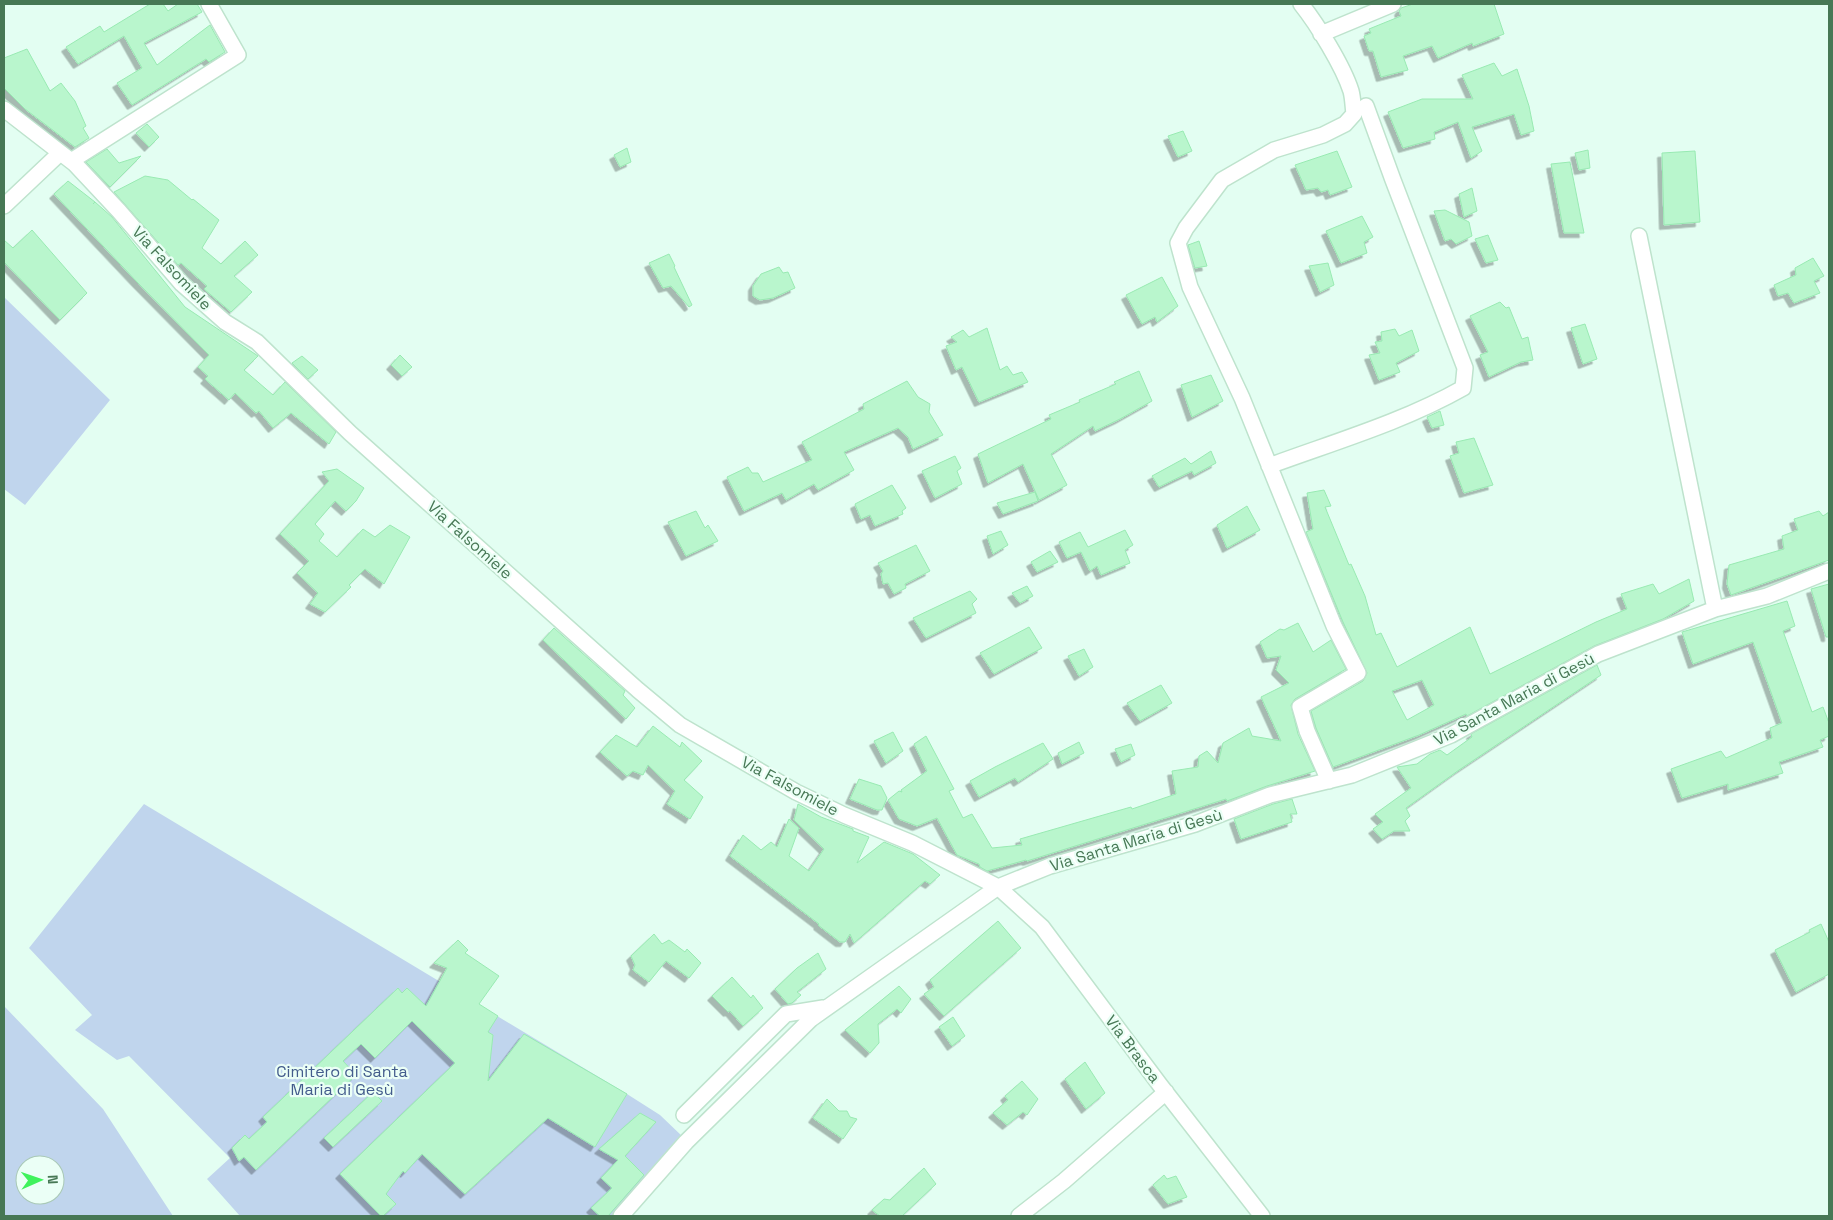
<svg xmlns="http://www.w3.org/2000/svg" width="1833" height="1220" font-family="'Space Grotesk',sans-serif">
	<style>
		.green { fill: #c0d5ed; fill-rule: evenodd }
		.building { fill: #b9f6cd; stroke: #98eab2; fill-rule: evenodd; filter: url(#shadow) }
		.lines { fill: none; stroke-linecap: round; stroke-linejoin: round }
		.minor-casing { stroke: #bee3cd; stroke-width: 18 }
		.minor { stroke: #fff; stroke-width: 15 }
		.labels { text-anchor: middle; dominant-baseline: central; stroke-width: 4.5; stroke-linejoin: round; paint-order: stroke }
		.street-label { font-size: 16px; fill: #477855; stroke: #ebfff6 }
		.park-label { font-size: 16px; fill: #435c8c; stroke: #ebfff6 }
	</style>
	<defs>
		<filter id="shadow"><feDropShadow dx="-4.5" dy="4.5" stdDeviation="0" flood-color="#0004"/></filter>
	</defs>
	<rect width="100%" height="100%" fill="#e3fef2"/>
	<!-- green -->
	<path class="green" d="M4 297 110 400 25 505 4 489Z
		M144 804 627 1094 660 1115 683 1137 613 1216H240L207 1179 230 1158 129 1056 117 1060 75 1030 92 1015 29 948Z
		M4 1006 103 1109 173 1216H4ZM25 1165H55V1195H25Z"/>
	<!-- building -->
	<path class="building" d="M150 4H163L168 11 178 4H197L202 12 144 43 157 65 210 25 225 52 209 62 206 59 132 105 117 83 142 68 124 36 78 64 66 47 100 26 104 32Z
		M1413 4H1494L1504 34 1473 46 1472 43 1438 58 1432 46 1403 56 1408 70 1381 77 1373 51H1369L1364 36 1371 33 1369 29 1401 16 1399 11 1401 8Z
		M27 49 50 91 61 83 75 101 86 126 83 128 89 138 75 147 25 109 4 88V58Z
		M1494 63 1502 76 1517 69 1529 106 1534 131 1521 135 1514 114 1472 127 1482 151 1471 158 1458 122 1434 132 1435 139 1403 148 1388 112 1422 99H1473L1462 75Z
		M147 124 159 137 149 147 136 133Z
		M1183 131 1192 151 1178 157 1168 136Z
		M627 148 631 162 620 167 614 155Z
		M107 149 119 163 141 156 110 187 86 162Z
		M1588 150 1590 168 1579 170 1575 153Z
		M1337 151 1352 187 1330 195 1328 190 1321 192 1318 188 1306 190 1295 165Z
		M1695 151 1700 222 1664 225 1662 153Z
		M1570 162 1584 233H1564L1551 164Z
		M145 176 168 180 192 200 193 199 219 220 202 248 221 264 245 241 258 255 234 276 252 292 231 312 204 289 207 286 181 263 178 265 114 192Z
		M68 181 95 202 93 204 95 202 112 217 185 307 258 356 244 370 273 395 285 382 336 432 329 444 291 413 273 428 259 411 256 413 235 393 229 400 205 379 208 376 198 367 209 355 138 283 54 194Z
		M1472 188 1477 211 1464 217 1459 194Z
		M1445 210 1469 222 1472 236 1456 244 1451 239 1445 241 1434 211Z
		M1362 216 1373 237 1364 242 1367 253 1341 263 1326 231Z
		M32 230 87 293 60 320 4 262V240L13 248Z
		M1488 235 1498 260 1486 263 1475 239Z
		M1199 241 1207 266 1195 268 1188 245Z
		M669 254 675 266 674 267 692 305 689 307 671 286 663 288 649 263Z
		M1813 258 1824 276 1814 281 1820 293 1794 303 1788 293 1778 296 1774 285 1796 275 1795 268Z
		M1328 263 1334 285 1320 292 1309 266Z
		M779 267 783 273 788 272 795 288 773 298 760 300 753 296V286L761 274Z
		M1162 277 1178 306 1157 322 1155 317 1142 324 1126 295Z
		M1500 302 1506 308 1509 307 1522 339 1528 337 1533 360 1521 362 1489 377 1480 355 1488 352 1470 316Z
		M1585 324 1597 359 1583 364 1571 328Z
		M987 328 1000 370 1007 366 1013 375 1022 372 1028 382 979 402 962 367 956 370 946 346 957 342 951 337 963 330 969 337Z
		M1395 329 1399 336 1412 330 1419 351 1396 363 1400 372 1379 380 1369 355 1380 353 1375 342 1382 341 1381 332Z
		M400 355 412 367 402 376 391 365Z
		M302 356 318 370 308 379 292 363Z
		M1139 371 1152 401 1120 419 1095 431 1093 426 1051 454 1067 485 1039 500 1023 464 988 483 978 454 1051 419 1049 415 1080 402 1079 400 1116 384 1114 382Z
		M1211 375 1223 401 1192 417 1181 385Z
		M907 381 918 397 930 404 929 412 943 435 913 449 908 437 898 428 844 452 854 470 818 490 814 484 786 500 782 493 744 511 727 477 748 467 752 473H758L763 482 812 460 802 442 864 409 863 404Z
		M1440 411 1444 425 1432 428 1427 417Z
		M1474 438 1493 485 1464 493 1450 456 1459 453 1456 442Z
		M1211 451 1216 463 1194 475 1192 471 1159 487 1152 476 1185 458 1191 464Z
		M955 456 961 468 957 471 962 484 935 498 922 471Z
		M337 469 364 488 356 501 346 511 335 501 315 524 324 534 319 541 337 557 363 529 375 537 390 525 410 537 384 584 365 569 349 585 351 587 325 612 310 604 318 593 297 573 309 561 280 534 329 481 322 472Z
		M892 485 906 508 902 511 903 514 875 526 870 515 861 519 855 504Z
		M1324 490 1331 506 1325 507 1349 565 1351 564 1365 596 1376 635 1381 633 1397 667 1470 627 1490 674 1596 622 1627 609 1621 594 1653 584 1659 594 1689 579 1694 601 1663 619 1594 646 1467 716 1466 714 1419 735 1333 767 1316 728 1311 711 1363 681 1367 673 1343 622 1306 532 1313 529 1307 493ZM1422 680 1434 705 1407 720 1392 691Z
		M1035 492 1038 501 1003 514 997 503Z
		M1247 506 1260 530 1227 548 1217 525Z
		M696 511 705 528 708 525 718 541 686 556 668 522Z
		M1819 511 1823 516 1829 512V560L1731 595 1727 584 1729 565 1784 549 1782 536 1798 530 1794 519Z
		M1125 530 1133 545 1125 550 1130 563 1101 575 1097 566 1090 571 1081 552 1067 558 1059 542 1080 532 1088 547Z
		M1001 531 1008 545 993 554 987 536Z
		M916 545 930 571 905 584 906 588 894 594 888 583 883 584 881 574 883 571 878 563Z
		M1050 551 1058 562 1037 572 1031 562Z
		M1829 584V637H1826L1811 589Z
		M1027 586 1033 596 1020 603 1012 593Z
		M970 591 977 599 972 604 976 613 926 638 913 618Z
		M1787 601 1795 626 1783 631 1812 712 1823 707 1829 723V736L1820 740 1823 747 1779 762 1783 773 1728 790V784L1682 798 1671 769 1721 751 1726 758 1772 738 1770 728 1782 723 1753 642 1693 664 1682 632Z
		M1298 623 1313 652 1331 640 1346 669 1295 699 1291 705 1298 734 1315 771 1267 786 1227 801 1226 799 1027 861 1026 860 987 871 980 867 979 864 957 855 937 818 917 826 899 819 888 800 899 791 902 792 901 790 927 771 914 744 926 736 954 789 949 791 963 818 972 814 992 848 1022 845 1020 839 1131 807 1132 809 1176 794 1172 771 1198 767 1199 756 1207 751 1218 763 1223 743 1249 728 1252 736 1281 741 1261 697 1289 683 1276 670 1281 656 1267 658 1260 642 1280 629 1284 630Z
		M1029 627 1042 648 994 674 980 653Z
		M554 628 625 691 623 695 635 708 626 719 543 640Z
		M1084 649 1093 667 1079 676 1068 656Z
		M1597 665 1601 675 1459 770 1406 808 1410 816 1405 821 1410 831H1394L1382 839 1373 829 1383 822 1375 814 1411 788 1397 767 1417 764 1430 754 1440 750 1447 755 1472 737 1471 734Z
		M1161 685 1172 703 1140 721 1127 703Z
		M653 726 680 747 682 742 702 761 684 780 703 797 690 819 667 804 675 791 648 765 643 775 633 771 627 776 600 752 616 735 637 747Z
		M893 732 903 751 886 763 874 741Z
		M1079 742 1084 753 1062 764 1058 753Z
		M1043 743 1053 759 1018 782 1015 778 979 797 970 781 995 767Z
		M1131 744 1135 755 1121 762 1115 749Z
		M859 779 881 786 887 798 882 810H877L850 799Z
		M1292 799 1297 814H1290L1292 822 1241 839 1234 819 1273 804Z
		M798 804 821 817 853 829V831L869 837 857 863 884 842 913 854 940 875 930 884 925 881 854 943 850 934 845 942H840L818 925 819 924 730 856 743 835 761 850 771 842 777 847 789 819 799 828 789 856 809 871 824 849 794 820Z
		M998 921 1021 948 944 1016 924 994 934 987 930 980Z
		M1821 924 1829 942V974L1796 992 1775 950 1810 932 1809 930Z
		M654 934 662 944 669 940 685 952 687 949 701 963 689 978 666 961 649 982 633 970 635 965 631 956Z
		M458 940 468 950 465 953 499 976 479 1004 498 1016 488 1032 493 1035 488 1081 524 1034 627 1094 595 1147 548 1118 465 1194 422 1154 405 1173 403 1171 386 1194 396 1204 383 1216H381L340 1174 455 1063 412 1021 375 1058 361 1044 343 1061 356 1075 256 1170 244 1157 239 1161 232 1148 245 1135 249 1139 267 1122 263 1117 398 988 402 993 407 988 426 1006 447 968 434 963Z
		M818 953 826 969 797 992 801 995 792 1003 788 1004 775 989 797 968Z
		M732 977 751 998 753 995 763 1008 743 1026 730 1011 728 1012 712 996Z
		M899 986 911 999 901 1013 897 1009 878 1024 879 1043 870 1053 845 1030Z
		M953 1017 965 1036 952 1046 939 1027Z
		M1085 1062 1105 1093 1086 1109 1065 1079Z
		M1022 1081 1038 1099 1027 1115 1023 1112 1007 1125 993 1113 1008 1100 1005 1096Z
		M373 1092 382 1101 333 1147 324 1138Z
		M827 1099 839 1111H847L850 1117 857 1119 843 1139 813 1118Z
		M640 1113 656 1122 625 1156 644 1175 608 1216H600L591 1208 612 1188 601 1178 618 1160 599 1149Z
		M924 1168 936 1184 902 1216H880L872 1210 884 1199 890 1200Z
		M1164 1175 1167 1179 1176 1176 1187 1197 1168 1204 1153 1185Z"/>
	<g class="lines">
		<!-- minor casing -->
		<g class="minor-casing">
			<path id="minor" d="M1301 4C1317 24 1343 66 1351 91 1353 98 1353 107 1354 114L1345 124 1323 135 1274 150 1222 180 1186 228 1178 243 1190 287 1242 398 1334 626 1358 673 1300 707 1307 731 1329 781
				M1321 34 1393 4
				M4 109 75 164 119 211 182 284 225 322 257 342 350 433 638 690 680 725 796 792 844 815 912 843 998 887 1042 927 1160 1085 1262 1216
				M71 161 238 55 209 4
				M4 206 60 153
				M1639 236 1715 609
				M1269 466C1334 442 1403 422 1463 388L1465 368 1393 180 1366 106
				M684 1115 786 1014 823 1008
				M621 1216 686 1142 811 1019 998 887 1050 866 1195 824 1270 795 1352 775 1451 735 1598 654 1715 609 1767 596 1829 571
				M1019 1216 1064 1181 1166 1092"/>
		</g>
		<!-- minor -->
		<use href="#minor" class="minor"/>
	</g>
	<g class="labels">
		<!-- street labels -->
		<g class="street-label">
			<text transform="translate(172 268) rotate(47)">Via Falsomiele</text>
			<text transform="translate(470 540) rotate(42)">Via Falsomiele</text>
			<text transform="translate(1514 699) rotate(-28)">Via Santa Maria di Gesù</text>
			<text transform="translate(790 786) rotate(28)">Via Falsomiele</text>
			<text transform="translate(1136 840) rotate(-17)">Via Santa Maria di Gesù</text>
			<text transform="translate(1133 1049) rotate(53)">Via Brasca</text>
		</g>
		<!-- park labels -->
		<g class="park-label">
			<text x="342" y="1071">Cimitero di Santa<tspan x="342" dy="18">Maria di Gesù</tspan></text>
		</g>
	</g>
	<!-- border -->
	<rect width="1833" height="1220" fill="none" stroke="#477855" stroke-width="10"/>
	<!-- north arrow -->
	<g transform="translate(40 1180) rotate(88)"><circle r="24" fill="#ebfff6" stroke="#a9c9b6"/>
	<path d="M0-4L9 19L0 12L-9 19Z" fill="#3ff25c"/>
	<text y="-8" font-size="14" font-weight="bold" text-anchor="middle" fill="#477855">N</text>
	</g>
</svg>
